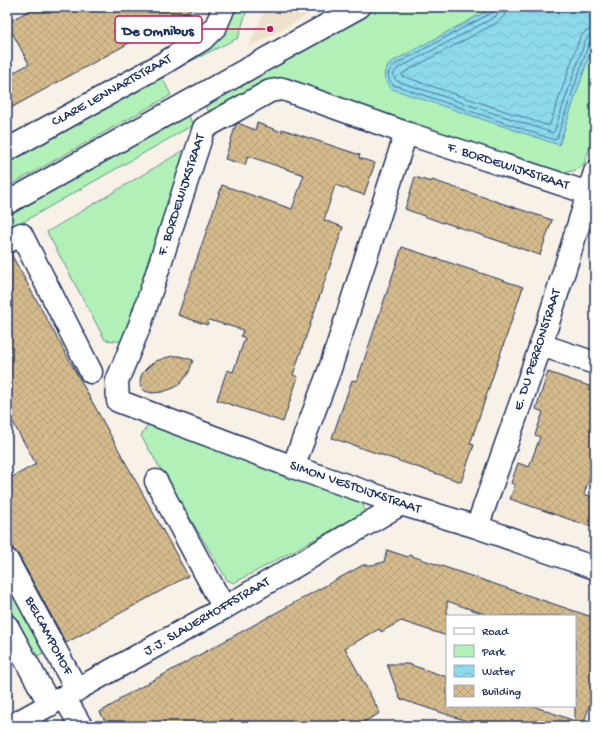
<svg xmlns="http://www.w3.org/2000/svg" width="602" height="733" font-family="'Gochi Hand',sans-serif">
	<style>
		.built { fill: #ede1cc }
		.green { fill: #b1f0b7; stroke: #66908a }
		.water { fill: url(#water-waves); stroke: #5f96b3 }
		.lines { fill: none; stroke-linecap: round; stroke-linejoin: round }
		.shore { stroke: #497397; stroke-width: 1 }
		.building { fill: url(#building-cross-hatch); stroke: #1b2f5e }
		.minor-casing { stroke: #1b2f5e; stroke-width: 25 }
		.minor { stroke: #fff; stroke-width: 22 }
		.labels { text-anchor: middle; dominant-baseline: central; stroke-width: 3.5; stroke-linejoin: round; paint-order: stroke }
		.street-label { font-size: 14px; fill: #1b2f5e; stroke: #fff }
		.leader { fill: none; stroke: #c2185b; stroke-width: 1.5 }
		.callout-dot { fill: #c2185b; stroke: #fff; stroke-width: 1.5 }
		.callout { fill: #fff; stroke: #c2185b; stroke-width: 1.5 }
		.callout-label { font-size: 15px; text-anchor: middle; font-weight: bold; fill: #1b2f5e }
	</style>
	<defs>
		<pattern id="water-waves" width="16" height="10" patternUnits="userSpaceOnUse"><rect width="16" height="10" fill="#8ddaec"/><path d="M0 5q4-4 8 0t8 0" fill="none" stroke="#79bbcd"/></pattern>
		<pattern id="building-cross-hatch" width="8" height="8" patternUnits="userSpaceOnUse"><rect width="8" height="8" fill="#d5bb8b"/><path d="M0 0l8 8M0 8l8-8" fill="none" stroke="#b6a17a"/></pattern>
	</defs>
	<rect width="100%" height="100%" fill="#f7f1e8"/>
	<filter id="ink" filterUnits="userSpaceOnUse"><feTurbulence type="fractalNoise" baseFrequency=".025" numOctaves="2"/><feDisplacementMap in="SourceGraphic" scale="8" xChannelSelector="R" yChannelSelector="G"/><feConvolveMatrix kernelMatrix="1 2 1 2 8 2 1 2 1" color-interpolation-filters="sRGB"/></filter>
	<g filter="url(#ink)">
		<!-- built -->
		<path class="built" d="M266 7H322L248 48Z"/>
		<!-- green -->
		<path class="green" d="M233 7H248L238 38 181 66 176 61Z
			M380 7H494L392 62 386 68 384 75 559 145 595 38V133L584 164 576 170 568 172 558 173 287 82 210 113 204 105Z
			M160 73 171 95 7 187V158Z
			M187 112 193 125 7 231V210Z
			M189 147 125 342 105 340 47 232Z
			M148 424 362 501 365 512 234 583 227 580 141 436Z
			M7 569 51 649 30 660 7 617Z"/>
		<!-- water -->
		<path class="water" d="M494 7H595V38L559 145 392 89C381 79 383 71 392 62Z"/>
		<g class="lines">
			<!-- shore -->
			<path class="shore" d="M495 7V10L493 12 394 65C387 72 386 78 394 85L555 140 557 138 589 43 592 40H595
				M500 7 499 12 495 17 397 69C393 73 392 77 397 81L553 133 554 132 585 41 589 36 595 35
				M506 7 505 15 498 22 403 73 402 76 549 126 550 124 580 37 586 31 595 29"/>
		</g>
		<!-- building -->
		<path class="building" d="M35 7H195L7 110V76L29 64 7 23Z
			M238 123 255 130 257 123 282 132V129L360 155 359 158 375 163 364 195 335 185 324 220 343 227 293 375 298 377 283 422 217 400 227 370 233 372 245 338 241 336 243 330 209 320 207 325 178 315 222 185 292 209 304 175 248 156 245 165 225 159 236 124Z
			M415 177 431 182 432 180 552 220 540 255 443 222V223L405 209Z
			M402 247 523 287 470 444 474 445 461 482 332 438 352 380 357 381Z
			M7 254H11L188 576 66 643 18 554 13 549 7 538V480L36 464 7 412Z
			M173 356H179L193 360 189 372 185 378 181 383 174 388 162 392 152 393 145 391 141 387 140 383 141 376 144 371 149 366 156 361 168 357Z
			M548 372 595 388V461L584 494 595 498V528L510 499 515 485 511 483 518 463 529 467 540 437 535 435 543 412 536 409Z
			M387 550 408 557 409 555 595 618V687L583 726H482L400 699 387 664H408L447 677V706H533L575 721V616H490L447 601V636L401 621 381 632 379 629 345 648 380 713 356 726H108L100 712 119 701V699L363 565H372L384 562Z"/>
		<g class="lines">
			<!-- minor casing -->
			<g class="minor-casing">
				<path id="minor" d="M7 150 164 63 203 39 216 26 224 7
					M588 193 406 133 283 89 270 91 204 128 140 325 117 381 118 401 293 467 401 504 477 527 595 568
					M7 203 359 7
					M7 242 21 234 91 372
					M541 345 595 363
					M293 467 330 369 406 133
					M156 481 224 608
					M477 527 541 345 595 172
					M7 560 77 690
					M7 626 50 705
					M64 697 81 726
					M11 726 224 608 401 504"/>
			</g>
			<!-- minor -->
			<use href="#minor" class="minor"/>
		</g>
	</g>
	<g class="labels">
		<!-- street labels -->
		<g class="street-label">
			<text transform="translate(112 91) rotate(-29)">CLARE LENNARTSTRAAT</text>
			<text transform="translate(508 167) rotate(18)">F. BORDEWIJKSTRAAT</text>
			<text transform="translate(182 195) rotate(-72)">F. BORDEWIJKSTRAAT</text>
			<text transform="translate(538 350) rotate(-72)">E. DU PERRONSTRAAT</text>
			<text transform="translate(355 488) rotate(19)">SIMON VESTDIJKSTRAAT</text>
			<text transform="translate(207 617) rotate(-30)">J.J. SLAUERHOFFSTRAAT</text>
			<text transform="translate(48 636) rotate(62)">BELCAMPOHOF</text>
		</g>
	</g>
	<!-- callouts -->
	<path class="leader" d="M270 29L202 29"/>
	<circle class="callout-dot" cx="270" cy="29" r="4"/>
	<rect class="callout" x="115" y="16" width="87" height="27" rx="4"/>
	<g class="callout-label">
		<text x="158" y="35">De Omnibus</text>
	</g>
	<!-- margin -->
	<rect width="602" height="733" fill="none" stroke="#fff" stroke-width="24"/>
	<rect x="12" y="12" width="578" height="709" fill="none" stroke="#1b2f5e" stroke-width="1.5" filter="url(#ink)"/>
	<!-- legend -->
	<rect x="446" y="615" width="130" height="92" fill="#ffffff" stroke="#a4acbf"/>
	<rect x="454" y="628" width="20" height="6" fill="#ffffff" stroke="#a4acbf"/>
	<text x="482" y="635" font-size="12" fill="#1b2f5e">Road</text>
	<rect x="454" y="645" width="20" height="12" fill="#b1f0b7" stroke="#a4acbf"/>
	<text x="482" y="655" font-size="12" fill="#1b2f5e">Park</text>
	<rect x="454" y="665" width="20" height="12" fill="url(#water-waves)" stroke="#a4acbf"/>
	<text x="482" y="675" font-size="12" fill="#1b2f5e">Water</text>
	<rect x="454" y="685" width="20" height="12" fill="url(#building-cross-hatch)" stroke="#a4acbf"/>
	<text x="482" y="695" font-size="12" fill="#1b2f5e">Building</text>
</svg>
